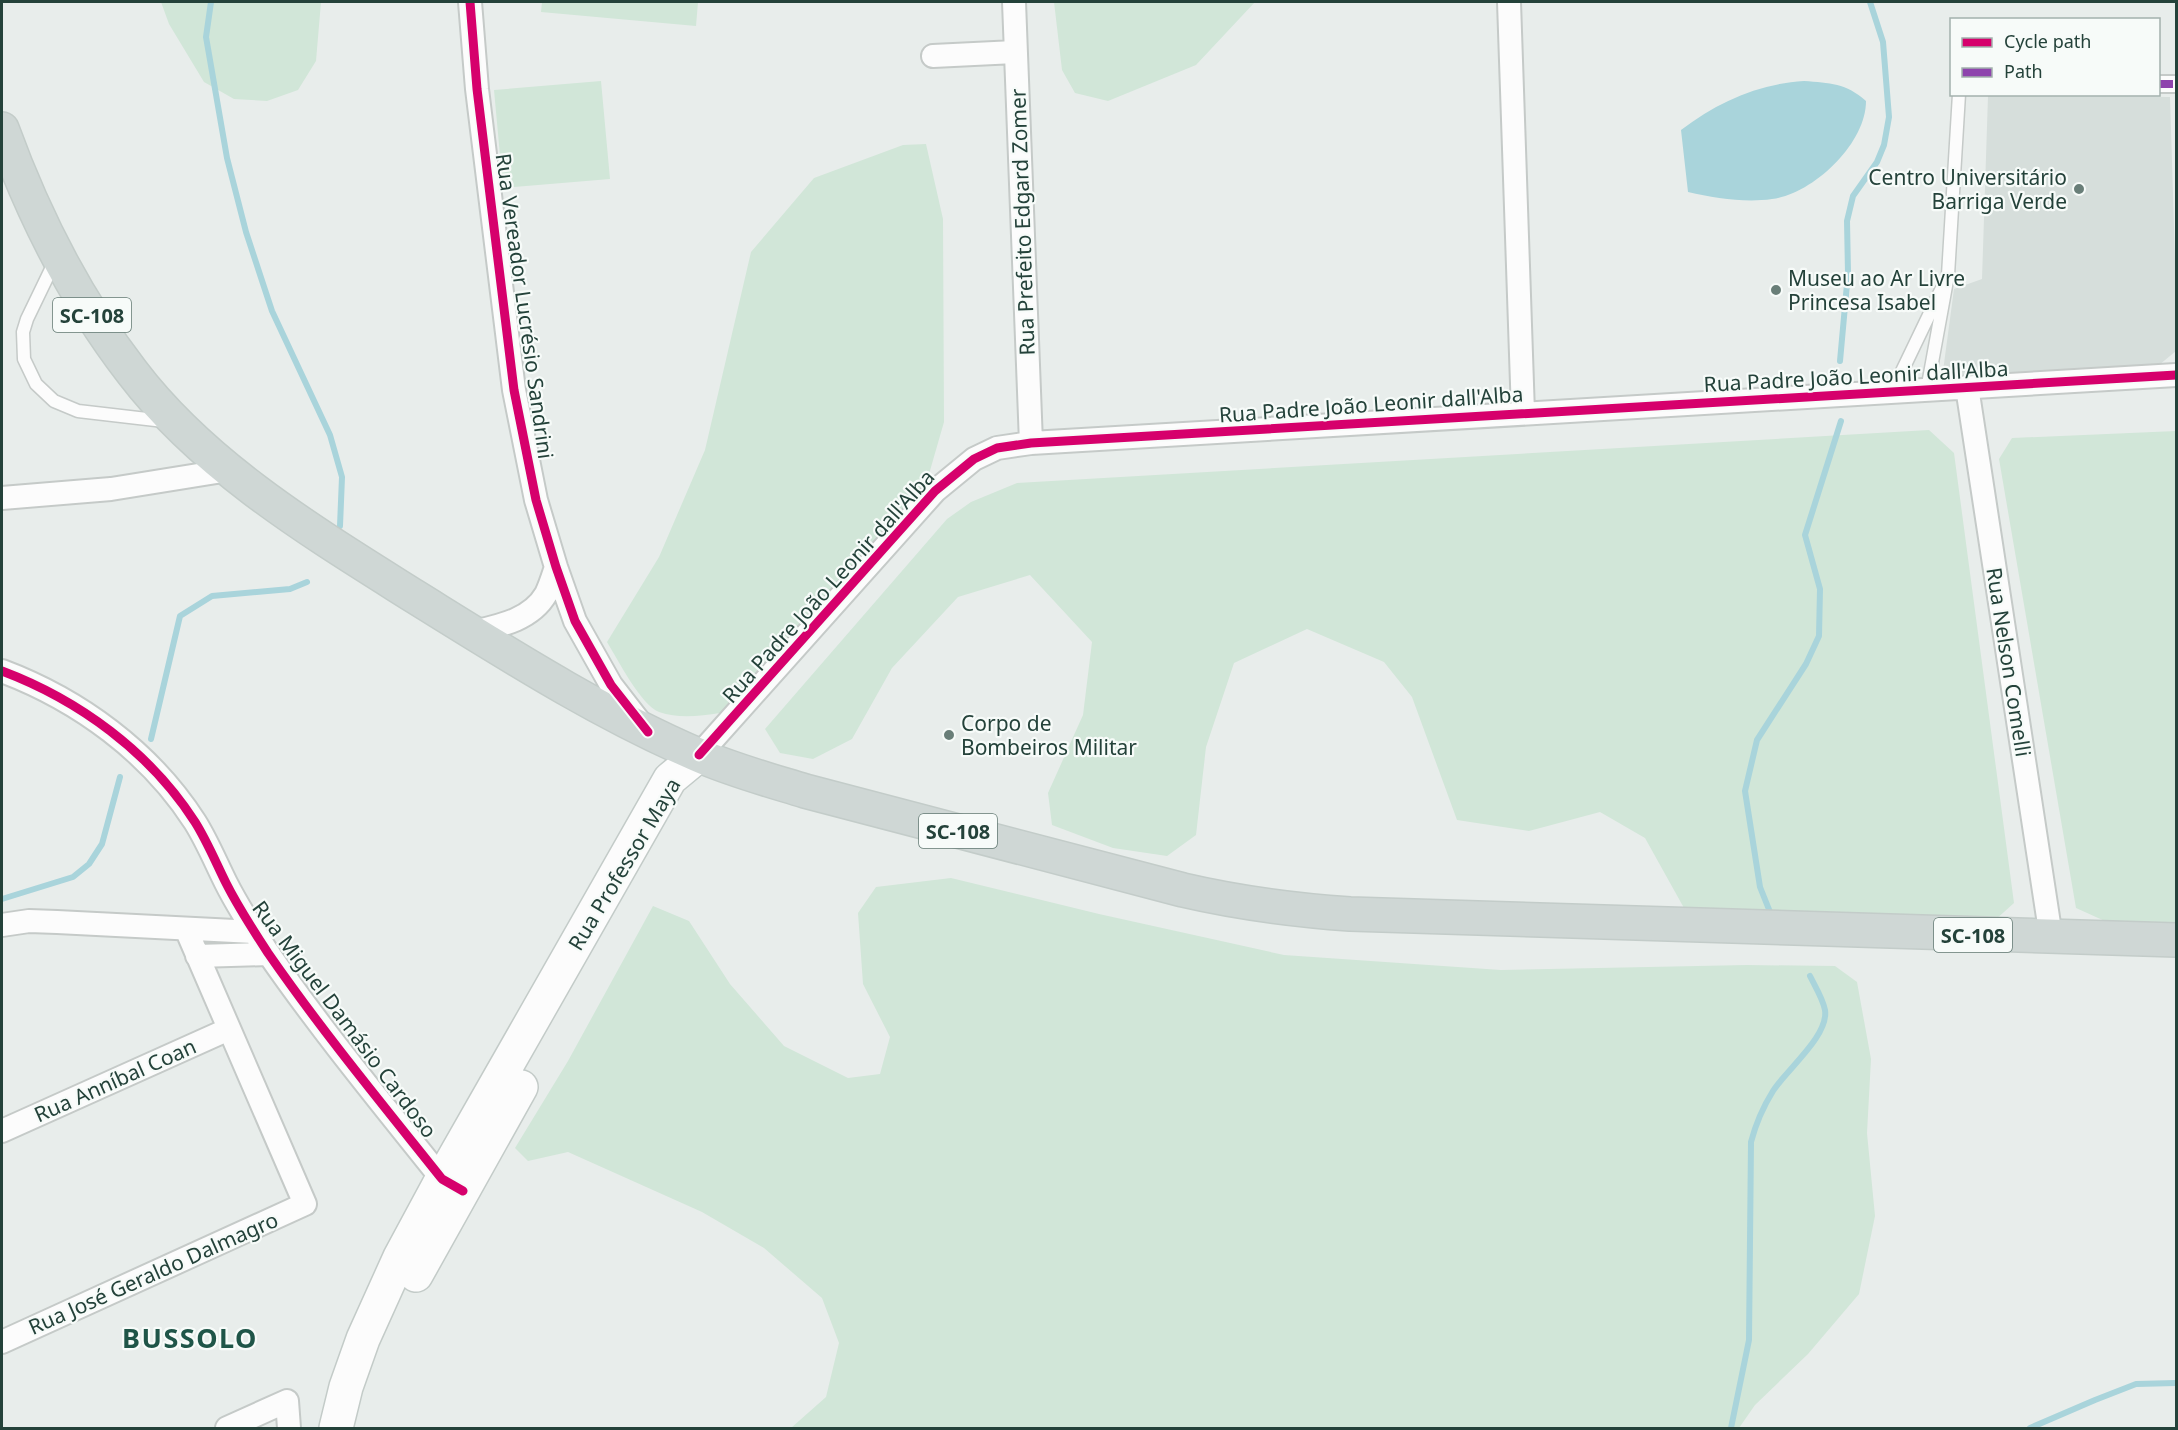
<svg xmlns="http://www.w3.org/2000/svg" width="2178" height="1430" font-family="'Noto Sans',sans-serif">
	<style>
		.built { fill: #d6dedb }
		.green { fill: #d1e6d8 }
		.water { fill: #a9d4db }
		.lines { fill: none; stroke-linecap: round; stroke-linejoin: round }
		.stream { stroke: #a9d4db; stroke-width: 6 }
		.service-casing { stroke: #c5cac8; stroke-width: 15 }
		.pedestrian-casing { stroke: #c5cac8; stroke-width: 20 }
		.minor-casing { stroke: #c5cac8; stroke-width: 26 }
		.secondary-casing { stroke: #c3cbc8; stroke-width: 36 }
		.primary-casing { stroke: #c3ccc9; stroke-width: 36 }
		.service { stroke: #fcfcfc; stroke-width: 12 }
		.pedestrian { stroke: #fcfcfc; stroke-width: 16 }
		.minor { stroke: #fcfcfc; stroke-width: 22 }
		.secondary { stroke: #fcfcfc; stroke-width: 33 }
		.primary { stroke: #cfd7d5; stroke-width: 33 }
		.quiet { stroke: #8e44ad; stroke-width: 8; stroke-dasharray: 15 8; stroke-linecap: butt }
		.cycleway-casing { stroke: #f7fbf9; stroke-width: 13 }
		.cycleway { stroke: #d6006c; stroke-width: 9 }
		.poi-dot { fill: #697e78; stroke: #f7fbf9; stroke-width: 2 }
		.labels { text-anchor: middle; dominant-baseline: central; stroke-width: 4.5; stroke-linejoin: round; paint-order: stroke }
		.shield { fill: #f7fbf9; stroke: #637a73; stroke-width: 1.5 }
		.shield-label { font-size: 20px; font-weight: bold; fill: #24423a }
		.poi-label { font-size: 21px; fill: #24423a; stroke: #f7fbf9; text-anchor: start }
		.street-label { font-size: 21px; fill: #24423a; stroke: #f7fbf9 }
		.district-label { font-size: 27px; font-weight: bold; letter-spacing: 1.5px; fill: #1f5548; stroke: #f7fbf9 }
	</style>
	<rect width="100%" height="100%" fill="#e8edeb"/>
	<!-- built -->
	<path class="built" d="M1988 96 2170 97 2176 291V351L2159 365 1953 381 1943 371 1954 289 1982 279Z"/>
	<!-- green -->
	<path class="green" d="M161 2H321L316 61 298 90 267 101 234 99 204 82 169 24Z
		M542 2H698L696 26 541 12Z
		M1054 2H1255L1196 65 1108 101 1075 93 1062 70Z
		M601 81 610 179 503 188 494 90Z
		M926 144 943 219 944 422 927 481 720 713C700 716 679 719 659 712 641 705 618 660 607 642L659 557 705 450 751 252 814 178 903 145Z
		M1929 430 1954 453 2014 903 1994 921 1684 908 1645 838 1600 812 1529 831 1457 820 1412 697 1384 662 1307 629 1234 663 1206 747 1196 835 1167 856 1113 848 1052 825 1048 793 1083 715 1092 642 1030 575 958 597 892 668 852 739 813 759 780 753 765 729 947 519 971 502 1017 483Z
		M2176 431V926L2107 922 2076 908 1999 459 2012 438Z
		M951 878 1099 914 1284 955 1501 970 1747 965 1835 966 1857 982 1871 1059 1867 1133 1875 1216 1859 1294 1808 1354 1755 1405 1739 1428H791L826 1397 839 1343 822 1298 764 1248 702 1212 568 1152 528 1161 515 1148 568 1061 653 906 689 921 730 984 784 1046 848 1078 880 1074 890 1037 863 984 858 913 876 887Z"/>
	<!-- water -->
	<path class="water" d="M1804 81C1830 83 1846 83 1866 101 1866 144 1813 194 1772 199 1745 203 1715 198 1688 192L1681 130C1718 102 1757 84 1804 81Z"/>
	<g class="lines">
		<!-- stream -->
		<path class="stream" d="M211 2 206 37 227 158 246 232 272 311 330 435 342 477 340 526
			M1840 361 1848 273 1847 221 1853 196 1877 162 1884 145 1889 117 1883 42 1870 2
			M151 739 180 616 212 596 290 589 307 582
			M2 899 73 877 89 864 102 844 120 777
			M1772 917 1760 887 1745 791 1757 740 1806 664 1819 636 1820 589 1805 535 1841 421
			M1731 1428 1749 1340 1751 1142C1756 1123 1763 1107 1773 1091 1786 1070 1829 1036 1825 1010 1823 999 1815 986 1810 976
			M2030 1428 2095 1400 2136 1384 2176 1383"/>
		<!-- service casing -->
		<g class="service-casing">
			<path id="service" d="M55 261 27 319 23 332 24 359 36 384 54 401 78 411 164 421
				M1927 390 1948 275 1959 94
				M1892 392 1941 290"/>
		</g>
		<!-- pedestrian casing -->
		<g class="pedestrian-casing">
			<path id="pedestrian" d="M2158 84H2176"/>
		</g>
		<!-- minor casing -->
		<g class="minor-casing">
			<path id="minor" d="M470 2 477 89 514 390 536 500 556 567 575 621 611 685 642 725
				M1014 2 1031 443
				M1509 2 1523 413
				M933 56 1015 52
				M1967 387 2051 937
				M2 498 111 489 229 470
				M473 632C499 626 531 620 546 594 550 586 553 576 556 567
				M2 671C79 700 150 752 195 822 207 841 216 863 226 883 238 907 253 930 268 953 322 1031 383 1105 442 1179L454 1186
				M699 755 935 491 974 459 997 448 1031 443 2176 375
				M2 925 29 921 57 922 254 932
				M197 956 269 954
				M2 1131 229 1029
				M2 1342 305 1204 186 929
				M227 1428 287 1401 289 1428"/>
		</g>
		<!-- secondary casing -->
		<g class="secondary-casing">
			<path id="secondary" d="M416 1275 521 1087
				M336 1428 346 1387 363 1339 400 1257 442 1179 670 779 699 755"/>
		</g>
		<!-- primary casing -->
		<g class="primary-casing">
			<path id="primary" d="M2 129C34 217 74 297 132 372 204 467 314 533 414 596 506 653 598 712 698 755 732 770 769 780 805 791L1183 890C1239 903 1293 910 1350 914L2176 940"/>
		</g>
		<!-- service -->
		<use href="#service" class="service"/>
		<!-- pedestrian -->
		<use href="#pedestrian" class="pedestrian"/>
		<!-- minor -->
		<use href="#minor" class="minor"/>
		<!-- secondary -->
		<use href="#secondary" class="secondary"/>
		<!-- primary -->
		<use href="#primary" class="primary"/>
		<!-- quiet -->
		<path class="quiet" d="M2158 84H2176"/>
		<!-- cycleway casing -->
		<g class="cycleway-casing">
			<path id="cycleway" d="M470 2 477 89 514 390 536 500 556 567 575 621 611 685 648 732
				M2 671C79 700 150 752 195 822 207 841 216 863 226 883 238 907 253 930 268 953 322 1031 383 1105 442 1179L463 1191
				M699 755 935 491 974 459 997 448 1031 443 2176 375"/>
		</g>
		<!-- cycleway -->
		<use href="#cycleway" class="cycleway"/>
	</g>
	<!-- markers -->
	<g class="poi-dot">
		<circle cx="2079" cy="189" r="6"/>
		<circle cx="1776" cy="290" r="6"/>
		<circle cx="949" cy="735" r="6"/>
	</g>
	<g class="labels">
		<!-- shield labels -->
		<g class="shield">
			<rect x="53" y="298" width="78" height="34" rx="4.5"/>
			<rect x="919" y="814" width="78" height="34" rx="4.5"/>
			<rect x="1934" y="918" width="78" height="34" rx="4.5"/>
		</g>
		<g class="shield-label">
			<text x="92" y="315">SC-108</text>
			<text x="958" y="831">SC-108</text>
			<text x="1973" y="935">SC-108</text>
		</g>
		<!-- poi labels -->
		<g class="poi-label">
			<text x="2067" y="177" text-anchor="end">Centro Universitário<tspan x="2067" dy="24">Barriga Verde</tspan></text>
			<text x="1788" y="278">Museu ao Ar Livre<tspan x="1788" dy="24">Princesa Isabel</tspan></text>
			<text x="961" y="723">Corpo de<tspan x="961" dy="24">Bombeiros Militar</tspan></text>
		</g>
		<!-- street labels -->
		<g class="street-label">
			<text transform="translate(1022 222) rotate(-92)">Rua Prefeito Edgard Zomer</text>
			<text transform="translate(525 306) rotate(82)">Rua Vereador Lucrésio Sandrini</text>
			<text transform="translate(1856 376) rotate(-3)">Rua Padre João Leonir dall'Alba</text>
			<text transform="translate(1371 404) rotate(-4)">Rua Padre João Leonir dall'Alba</text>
			<text transform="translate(828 586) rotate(-48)">Rua Padre João Leonir dall'Alba</text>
			<text transform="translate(2009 662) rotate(81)">Rua Nelson Comelli</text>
			<text transform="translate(624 864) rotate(-59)">Rua Professor Maya</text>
			<text transform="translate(345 1019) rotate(53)">Rua Miguel Damásio Cardoso</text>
			<text transform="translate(115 1080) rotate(-24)">Rua Anníbal Coan</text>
			<text transform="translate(153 1273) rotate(-24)">Rua José Geraldo Dalmagro</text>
		</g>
		<!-- district labels -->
		<g class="district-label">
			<text x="190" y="1337">BUSSOLO</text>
		</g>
	</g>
	<!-- border -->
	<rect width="2178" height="1430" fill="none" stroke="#24423a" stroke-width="6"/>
	<!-- legend -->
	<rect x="1950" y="18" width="210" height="78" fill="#f7fbf9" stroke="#a3b1ad" stroke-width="1.5"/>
	<rect x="1962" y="38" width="30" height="9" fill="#d6006c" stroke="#a3b1ad" stroke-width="1.5"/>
	<text x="2004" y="48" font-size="18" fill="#24423a">Cycle path</text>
	<rect x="1962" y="68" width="30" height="9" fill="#8e44ad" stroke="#a3b1ad" stroke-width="1.5"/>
	<text x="2004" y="78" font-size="18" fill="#24423a">Path</text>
</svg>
